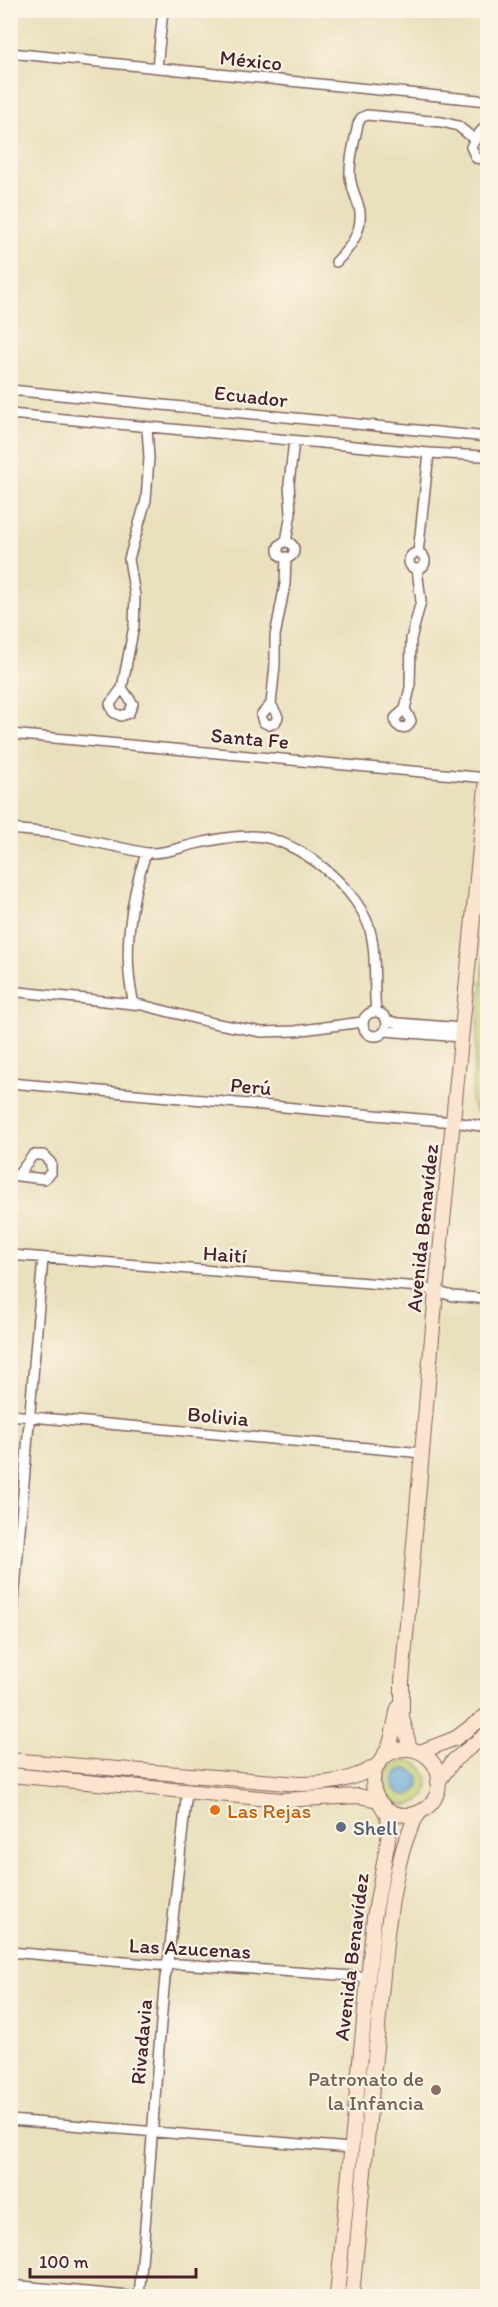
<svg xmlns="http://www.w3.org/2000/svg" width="498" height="2307" font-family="Itim,sans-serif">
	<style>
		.green { fill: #c1d274; stroke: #867850; stroke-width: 1.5 }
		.water { fill: #67a7da; stroke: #586382; stroke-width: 1.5 }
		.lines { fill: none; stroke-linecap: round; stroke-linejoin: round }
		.street-casing { stroke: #82635e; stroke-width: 12 }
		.secondary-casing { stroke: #82635e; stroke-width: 16 }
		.street { stroke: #fff; stroke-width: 9 }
		.secondary { stroke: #fbe5cf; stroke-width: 14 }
		.food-dot { fill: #e8710a; stroke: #fcf5e5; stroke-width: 2 }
		.service-dot { fill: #5c6f8a; stroke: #fcf5e5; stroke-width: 2 }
		.education-dot { fill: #8d6e63; stroke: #fcf5e5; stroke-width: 2 }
		.labels { text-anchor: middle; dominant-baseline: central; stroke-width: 4.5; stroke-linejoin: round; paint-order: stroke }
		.street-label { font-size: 21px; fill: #4a1f2b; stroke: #fcf5e5 }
		.food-label { font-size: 21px; fill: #c56008; stroke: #fcf5e5; text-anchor: start }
		.service-label { font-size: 21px; fill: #4e5e75; stroke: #fcf5e5; text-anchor: start }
		.education-label { font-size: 21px; fill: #785e54; stroke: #fcf5e5; text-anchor: end }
	</style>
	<rect width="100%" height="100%" fill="#fcf5e5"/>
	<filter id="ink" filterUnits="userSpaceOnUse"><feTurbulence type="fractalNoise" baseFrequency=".0167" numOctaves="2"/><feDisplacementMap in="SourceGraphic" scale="12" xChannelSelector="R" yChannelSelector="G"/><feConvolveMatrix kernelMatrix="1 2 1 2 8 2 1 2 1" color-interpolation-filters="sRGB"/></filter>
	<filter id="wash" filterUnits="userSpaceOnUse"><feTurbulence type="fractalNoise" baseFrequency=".008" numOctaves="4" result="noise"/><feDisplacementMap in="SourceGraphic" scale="24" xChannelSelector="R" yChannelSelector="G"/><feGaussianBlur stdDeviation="1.35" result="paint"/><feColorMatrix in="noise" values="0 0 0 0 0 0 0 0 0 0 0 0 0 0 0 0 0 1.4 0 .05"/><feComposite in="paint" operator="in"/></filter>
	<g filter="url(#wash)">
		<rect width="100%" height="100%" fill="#e9e0bc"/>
		<!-- green -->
		<path class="green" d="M487 930V1112L476 1111 471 1100Z
			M384 1783a22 22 0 1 1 44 0a22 22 0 1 1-44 0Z"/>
		<!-- water -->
		<path class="water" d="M393 1782a13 13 0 1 1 26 0a13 13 0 1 1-26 0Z"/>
	</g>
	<g filter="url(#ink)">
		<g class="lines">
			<!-- street casing -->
			<g class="street-casing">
				<path id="street" d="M10 53 488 101
					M157 68 163 10
					M488 135 477 136 471 147 476 158 488 160
					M477 136 488 123
					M336 262C349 249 362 233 360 212 358 200 351 189 350 176 349 159 355 140 358 124L361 118 367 115 442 122 458 126 474 139
					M10 390 488 437
					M10 414 429 453 483 456 488 454
					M286 542 291 513 289 484 294 441
					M278 550a8 8 0 1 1 16 0a8 8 0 1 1-16 0Z
					M418 553 429 453
					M409 561a8 8 0 1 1 16 0a8 8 0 1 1-16 0Z
					M122 688 133 704 129 713 121 716 113 712 110 704 122 688 134 626 135 596 129 559 146 500 149 458 147 428
					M271 704 278 717 275 723 269 725 263 722 261 715 271 704 275 665V636L285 584 286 557
					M405 709 395 718 396 724 401 728 407 727 411 721 405 709 410 688 411 639 421 601 417 569
					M10 734 487 778
					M10 829 52 833 146 853C164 854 178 848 195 844 213 840 231 836 250 836 295 835 362 890 371 934 377 960 373 986 376 1012
					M10 991 142 1005 213 1023 262 1032 295 1031 362 1022
					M134 1004C122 956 130 900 146 853
					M363 1024a12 12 0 1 1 24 0a12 12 0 1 1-24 0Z
					M386 1020 398 1023 462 1028
					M385 1031 461 1037
					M10 1083 454 1122 488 1127
					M10 1175 44 1179 51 1173V1163L43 1155H33L18 1175
					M10 1255 420 1287 453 1296 488 1299
					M10 1415 423 1453
					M10 1648 43 1258
					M10 1952 158 1965 179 1964 368 1977
					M10 2120 350 2148
					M10 2285 129 2296
					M139 2296C149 2190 155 2084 165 1978L169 1955 187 1791"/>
			</g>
			<!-- secondary casing -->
			<g class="secondary-casing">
				<path id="secondary" d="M410 1749 402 1717V1681L436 1292 488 767
					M373 1782a33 33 0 1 1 66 0a33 33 0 1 1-66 0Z
					M420 1752 456 1738 488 1714
					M383 1758 391 1741 398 1708
					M10 1760 299 1784C327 1784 352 1781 376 1766
					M10 1775 281 1800 359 1796 378 1800
					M438 1782 454 1760 488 1733
					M337 2296 374 1918 389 1834 387 1815 381 1805
					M352 2296 387 1933C392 1899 400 1836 421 1811"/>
			</g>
			<!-- street -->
			<use href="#street" class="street"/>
			<!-- secondary -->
			<use href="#secondary" class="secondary"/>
		</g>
	</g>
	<!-- markers -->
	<circle class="food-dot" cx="215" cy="1810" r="6"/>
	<circle class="service-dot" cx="341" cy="1827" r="6"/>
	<circle class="education-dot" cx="436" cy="2090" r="6"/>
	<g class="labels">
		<!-- street labels -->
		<g class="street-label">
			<text transform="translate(251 60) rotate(6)">México</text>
			<text transform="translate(251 396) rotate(6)">Ecuador</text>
			<text transform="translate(250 738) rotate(5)">Santa Fe</text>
			<text transform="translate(251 1086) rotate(5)">Perú</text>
			<text transform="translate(422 1228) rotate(-84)">Avenida Benavídez</text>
			<text transform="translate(225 1254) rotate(4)">Haití</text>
			<text transform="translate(218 1416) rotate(5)">Bolivia</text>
			<text transform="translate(190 1948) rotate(3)">Las Azucenas</text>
			<text transform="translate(351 1957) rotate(-83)">Avenida Benavídez</text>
			<text transform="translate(141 2042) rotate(-85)">Rivadavia</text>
		</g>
		<!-- food labels -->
		<g class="food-label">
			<text x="227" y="1810">Las Rejas</text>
		</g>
		<!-- service labels -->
		<g class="service-label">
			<text x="353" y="1827">Shell</text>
		</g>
		<!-- education labels -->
		<g class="education-label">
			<text x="424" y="2078">Patronato de<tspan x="424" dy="24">la Infancia</tspan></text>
		</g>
	</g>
	<!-- margin -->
	<rect width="498" height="2307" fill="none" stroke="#fcf5e5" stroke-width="36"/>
	<!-- scale -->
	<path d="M30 2268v9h166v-9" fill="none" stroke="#4a1f2b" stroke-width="3"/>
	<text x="39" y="2268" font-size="18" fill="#4a1f2b" stroke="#fcf5e5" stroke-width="4.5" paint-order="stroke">100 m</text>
</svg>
